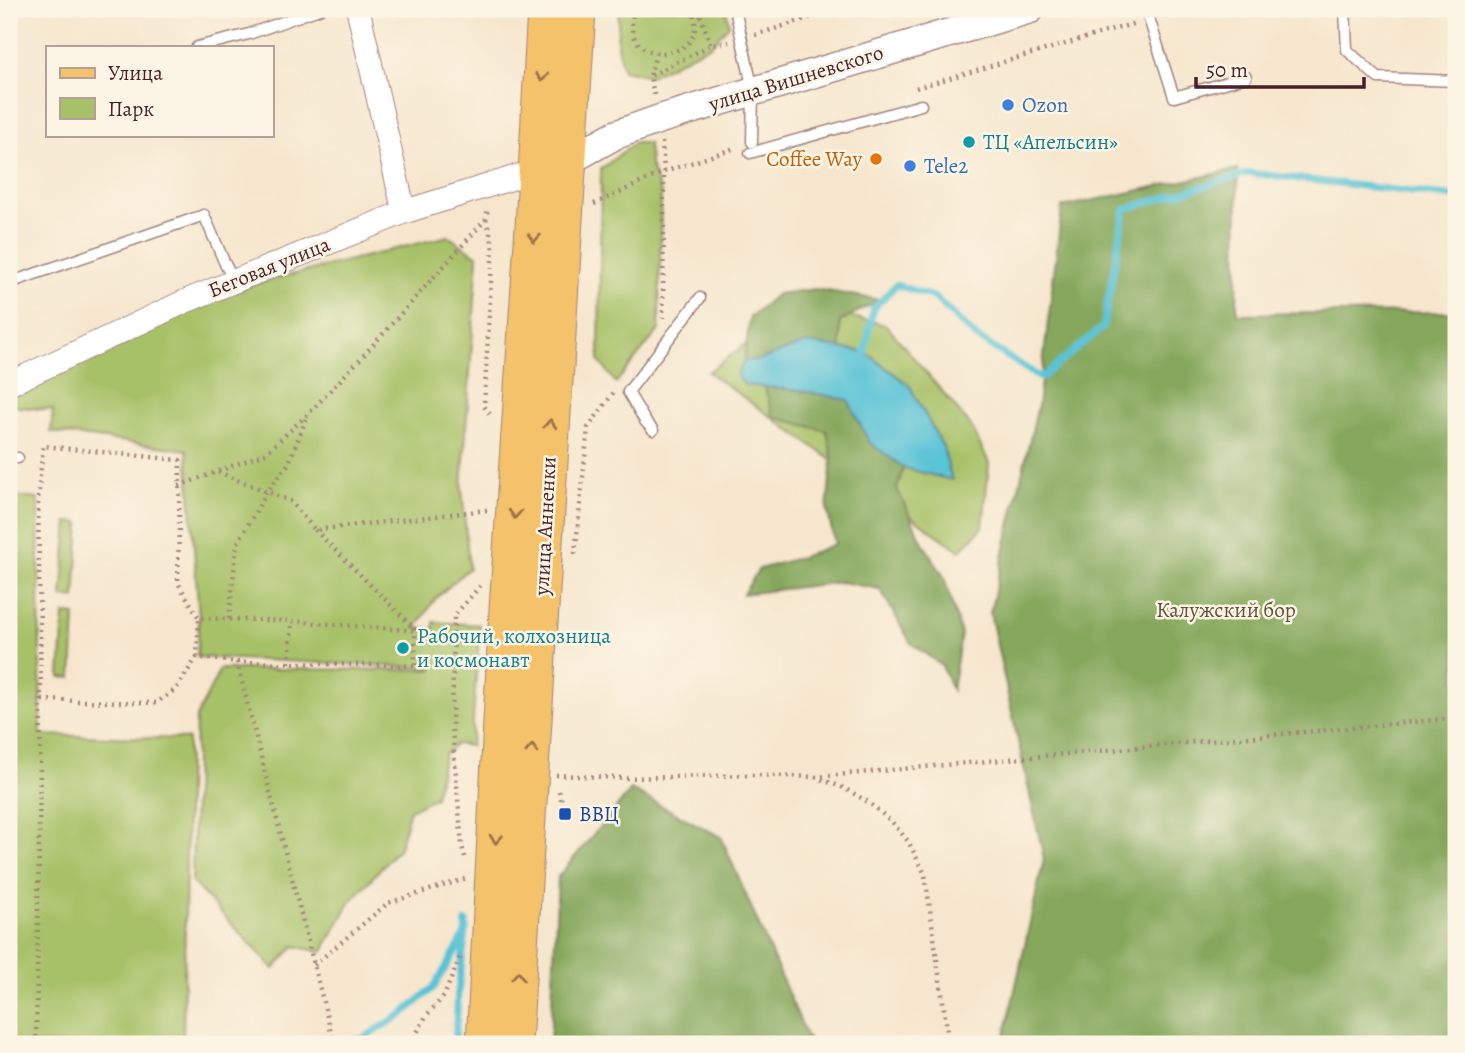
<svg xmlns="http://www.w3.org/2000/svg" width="1465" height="1053" font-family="Alegreya,serif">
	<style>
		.green { fill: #a7c168; stroke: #78704a; stroke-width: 2 }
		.forest { fill: #85a75c; stroke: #686344; stroke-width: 2 }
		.water { fill: #59c2d6; stroke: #527080; stroke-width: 2 }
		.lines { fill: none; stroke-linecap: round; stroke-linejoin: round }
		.stream { stroke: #59c2d6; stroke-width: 7 }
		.service-casing { stroke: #a0827c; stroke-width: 13 }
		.minor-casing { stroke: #a0827c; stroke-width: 25 }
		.tertiary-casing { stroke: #a0827c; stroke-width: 31 }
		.primary-casing { stroke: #a0827c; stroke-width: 39 }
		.path { stroke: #a0827c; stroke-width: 4.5; stroke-dasharray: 2 5; stroke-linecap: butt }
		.service { stroke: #fff; stroke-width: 10 }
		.minor { stroke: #fff; stroke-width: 23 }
		.tertiary { stroke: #fff; stroke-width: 28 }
		.primary { stroke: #f3c26a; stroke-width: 37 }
		.oneway { stroke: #9e704a }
		.shop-dot { fill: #3f7fe0; stroke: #fcf5e5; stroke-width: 2.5 }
		.culture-dot { fill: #0f9aa8; stroke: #fcf5e5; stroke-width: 2.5 }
		.food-dot { fill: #e8710a; stroke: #fcf5e5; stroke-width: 2.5 }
		.transit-dot { fill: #1a4fb4; stroke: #fcf5e5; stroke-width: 2.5 }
		.labels { text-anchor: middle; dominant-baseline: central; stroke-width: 5; stroke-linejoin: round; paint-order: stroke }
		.street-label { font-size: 21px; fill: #4a1f2b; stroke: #fcf5e5 }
		.shop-label { font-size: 21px; fill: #366cbe; stroke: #fcf5e5; text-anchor: start }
		.culture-label { font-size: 21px; fill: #0d838f; stroke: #fcf5e5; text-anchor: start }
		.food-label { font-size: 21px; fill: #c56008; stroke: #fcf5e5; text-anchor: end }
		.park-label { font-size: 21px; fill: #66503d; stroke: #fcf5e5 }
		.transit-label { font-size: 21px; fill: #164399; stroke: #fcf5e5; text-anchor: start }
	</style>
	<rect width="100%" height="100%" fill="#fcf5e5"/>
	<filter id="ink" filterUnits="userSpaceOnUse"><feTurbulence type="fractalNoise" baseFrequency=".0143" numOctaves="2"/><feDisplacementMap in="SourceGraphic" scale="14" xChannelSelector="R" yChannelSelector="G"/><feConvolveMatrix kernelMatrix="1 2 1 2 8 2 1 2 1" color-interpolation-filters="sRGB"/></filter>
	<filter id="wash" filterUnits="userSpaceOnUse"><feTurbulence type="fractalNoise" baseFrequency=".00686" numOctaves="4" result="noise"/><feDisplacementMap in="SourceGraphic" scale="28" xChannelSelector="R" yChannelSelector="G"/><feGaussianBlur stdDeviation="1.57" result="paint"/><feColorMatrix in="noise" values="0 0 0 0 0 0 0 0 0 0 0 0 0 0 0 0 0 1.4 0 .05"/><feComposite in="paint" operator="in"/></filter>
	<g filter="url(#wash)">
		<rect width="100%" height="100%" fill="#f6e6cd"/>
		<!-- green -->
		<path class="green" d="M619 9H726L729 25 711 45 650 76 623 70 617 46Z
			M634 143H648L650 165 661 193 659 330 616 383 599 361 601 169Z
			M448 236 478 256 462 488 469 568 435 599 416 628 434 629V622L480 625 471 746 456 744 444 755 435 797 410 810 399 848 351 901 322 952 294 946 274 969 192 882 196 718 220 669 433 670 434 656 432 668 197 657 199 618 187 450 51 432 53 410 9 406V399L186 301Z
			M784 301 886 325 971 426 989 463 983 527 960 551 708 372 746 344Z
			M9 495 38 499 41 735 188 739 183 1044H9Z
			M68 522 80 523 75 598 62 597Z
			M64 614 75 615 72 678 60 677Z"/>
		<!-- forest -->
		<path class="forest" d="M1238 169 1237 314 1456 312V1044H1003L1044 859 990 613 1038 405 1062 207Z
			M816 289 880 300 840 321 841 362 918 421 897 489 923 543 944 577 961 634 952 690 942 666 911 643 880 589 841 582 743 594 759 569 802 557 835 544 827 509 832 458 827 431 773 417 765 388 744 361 750 317 777 294Z
			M631 790 721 837 810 1044H550L558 877Z"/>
		<!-- water -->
		<path class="water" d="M806 343 865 352 909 385 943 447 952 480 904 468 869 442 848 400 803 391 745 385 737 376 744 361 759 360Z"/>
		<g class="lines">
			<!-- stream -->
			<path class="stream" d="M865 352 873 309 896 285 934 297 975 336 1041 378 1103 327 1125 209 1249 173 1456 197
				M339 1044 364 1038 404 1013 434 987 461 942 466 930V922
				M455 1044 458 992 465 937"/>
		</g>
	</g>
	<g filter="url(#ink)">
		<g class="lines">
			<!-- service casing -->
			<g class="service-casing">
				<path id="service" d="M735 9 753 90 752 142
					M1146 9 1174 97 1246 77
					M1345 9 1347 50 1378 78 1456 81
					M197 47 249 34 319 9
					M750 153 921 105
					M9 283 204 215 226 266 235 282
					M653 430 645 421 628 392 700 298
					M9 458H18"/>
			</g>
			<!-- minor casing -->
			<g class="minor-casing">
				<path id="minor" d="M358 9 404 212
					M9 384 186 301 404 212 538 170"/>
			</g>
			<!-- tertiary casing -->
			<g class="tertiary-casing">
				<path id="tertiary" d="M551 166 568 161 615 135 660 119 1030 9"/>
			</g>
			<!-- primary casing -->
			<g class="primary-casing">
				<path id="primary" d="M485 1044 508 609 534 227 546 9
					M513 1044 577 9"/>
			</g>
			<!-- path -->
			<path class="path" d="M635 9C613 72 717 63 691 9
				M698 9 711 45
				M1165 17 1199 9
				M755 35 837 9
				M650 75 656 54
				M916 88 1136 23
				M654 95 650 76 711 45 729 42
				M662 142 664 172 663 318
				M594 204 664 172 735 148
				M486 219 493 244 484 406 492 417
				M218 472 290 501 315 530 487 510
				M179 486 266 453 307 415 364 355 486 219 488 207
				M315 530 415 629V665
				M575 554 588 428 613 393
				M229 619 237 544 267 492 289 463 307 416
				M237 662 334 1044
				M289 663 292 621
				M428 666 237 662 197 657 199 618 292 621 431 632
				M42 700 156 703 176 689 197 657
				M556 775 627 778 754 775 815 777 844 788 868 802 892 822 908 841 925 874 949 1044
				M815 777 1456 718
				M559 791 565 814
				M465 857 462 846 452 728 454 616 480 586
				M314 965 388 903 465 879
				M36 1044 41 700 38 499 43 446 180 460 178 583 199 618
				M411 1044 426 1016 444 996 460 957"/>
			<!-- service -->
			<use href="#service" class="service"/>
			<!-- minor -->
			<use href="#minor" class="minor"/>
			<!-- tertiary -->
			<use href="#tertiary" class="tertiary"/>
			<!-- primary -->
			<use href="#primary" class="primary"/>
		</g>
		<!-- one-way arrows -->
		<defs><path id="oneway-chevron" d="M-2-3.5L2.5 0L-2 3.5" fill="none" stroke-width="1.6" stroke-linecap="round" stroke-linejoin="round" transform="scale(1.75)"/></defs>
		<g class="oneway">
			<use href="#oneway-chevron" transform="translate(542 77) rotate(93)"/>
			<use href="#oneway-chevron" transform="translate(534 238) rotate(94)"/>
			<use href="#oneway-chevron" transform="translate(550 424) rotate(-87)"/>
			<use href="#oneway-chevron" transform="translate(515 514) rotate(94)"/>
			<use href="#oneway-chevron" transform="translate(532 749) rotate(-87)"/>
			<use href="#oneway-chevron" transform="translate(496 839) rotate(93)"/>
			<use href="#oneway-chevron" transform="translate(518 976) rotate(-86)"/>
		</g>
	</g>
	<!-- markers -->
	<g class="shop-dot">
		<circle cx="1008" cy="105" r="7"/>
		<circle cx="910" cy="166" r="7"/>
	</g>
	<g class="culture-dot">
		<circle cx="969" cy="142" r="7"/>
		<circle cx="403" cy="648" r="7"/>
	</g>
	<circle class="food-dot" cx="876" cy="159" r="7"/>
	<rect class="transit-dot" x="558" y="807" width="14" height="14" rx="3.5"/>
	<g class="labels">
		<!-- street labels -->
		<g class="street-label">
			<text transform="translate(796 78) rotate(-17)">улица Вишневского</text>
			<text transform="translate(269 267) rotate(-22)">Беговая улица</text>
			<text transform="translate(545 526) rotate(-87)">улица Анненки</text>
		</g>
		<!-- shop labels -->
		<g class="shop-label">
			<text x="1022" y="105">Ozon</text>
			<text x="924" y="166">Tele2</text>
		</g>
		<!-- culture labels -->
		<g class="culture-label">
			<text x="983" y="142">ТЦ «Апельсин»</text>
			<text x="417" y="636">Рабочий, колхозница<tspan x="417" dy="24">и космонавт</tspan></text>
		</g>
		<!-- food labels -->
		<g class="food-label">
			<text x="862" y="159">Coffee Way</text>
		</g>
		<!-- park labels -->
		<g class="park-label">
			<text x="1226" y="610">Калужский бор</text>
		</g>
		<!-- transit labels -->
		<g class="transit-label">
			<text x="579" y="814">ВВЦ</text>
		</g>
	</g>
	<!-- margin -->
	<rect width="1465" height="1053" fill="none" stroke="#fcf5e5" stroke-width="35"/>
	<!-- legend -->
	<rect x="46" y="46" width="228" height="91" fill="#fcf5e5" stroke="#b59f9b" stroke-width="2"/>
	<rect x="60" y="68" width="35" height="10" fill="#f3c26a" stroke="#b59f9b" stroke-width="2"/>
	<text x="108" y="80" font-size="21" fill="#4a1f2b">Улица</text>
	<rect x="60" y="98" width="35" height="21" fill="#a7c168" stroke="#b59f9b" stroke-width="2"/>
	<text x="108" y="116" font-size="21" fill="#4a1f2b">Парк</text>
	<!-- scale -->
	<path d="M1196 77v10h168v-10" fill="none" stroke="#4a1f2b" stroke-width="3.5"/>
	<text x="1206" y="77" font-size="21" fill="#4a1f2b" stroke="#fcf5e5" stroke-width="5" paint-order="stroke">50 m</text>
</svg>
